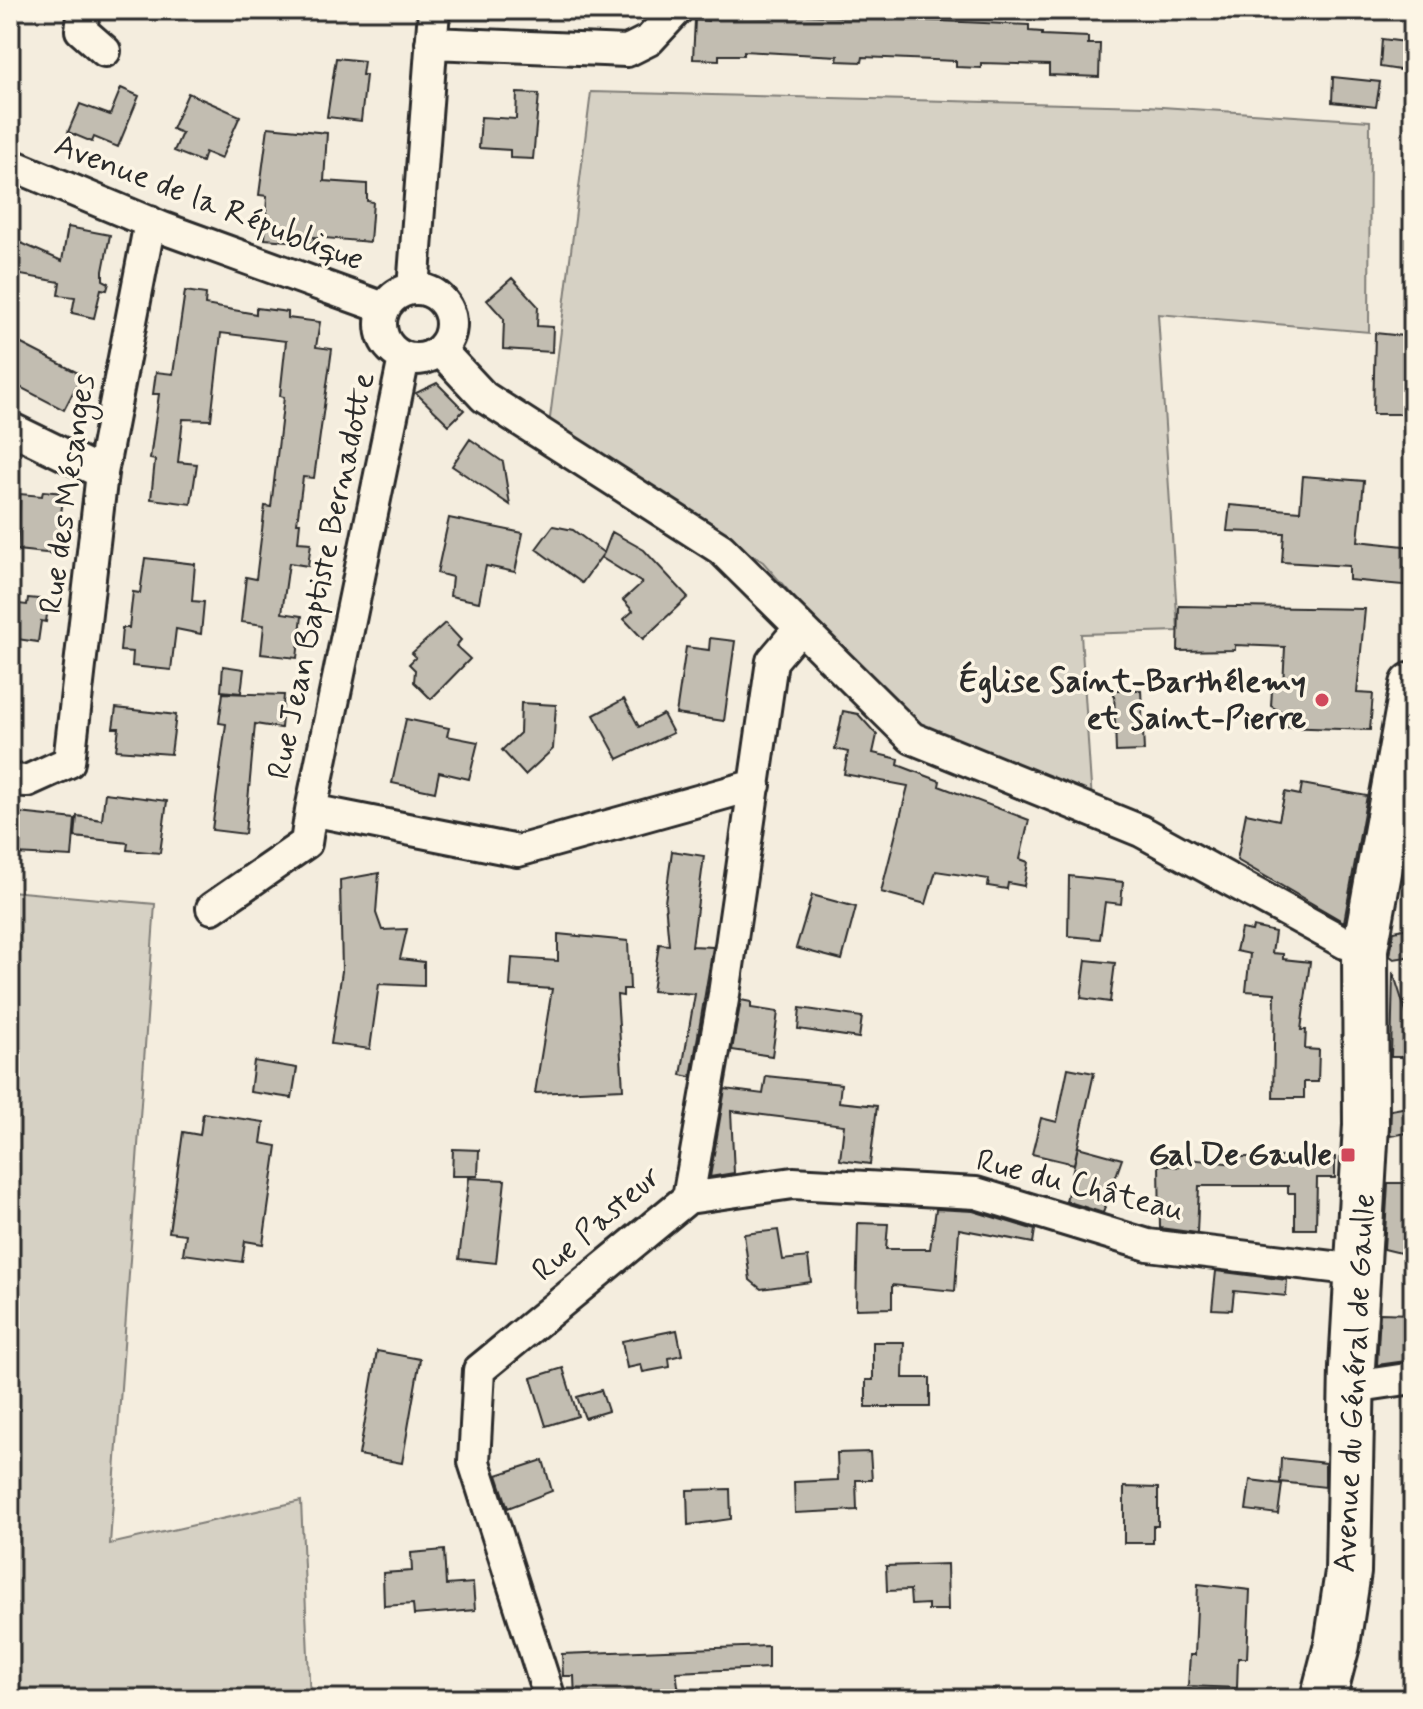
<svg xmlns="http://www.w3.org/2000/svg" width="1423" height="1709" font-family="Mynerve,sans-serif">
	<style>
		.green { fill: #d6d1c4; stroke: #807e78; stroke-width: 2 }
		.building { fill: #c2bdb1; stroke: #2b2b2b; stroke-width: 2 }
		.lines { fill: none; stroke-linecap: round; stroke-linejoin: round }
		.minor-casing { stroke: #2b2b2b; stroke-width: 36 }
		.secondary-casing { stroke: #2b2b2b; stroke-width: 50 }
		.minor { stroke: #fcf5e5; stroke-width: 30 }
		.secondary { stroke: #fcf5e5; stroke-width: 44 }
		.poi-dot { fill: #d1495b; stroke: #fcf5e5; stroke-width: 3 }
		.labels { text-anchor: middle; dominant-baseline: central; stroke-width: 7; stroke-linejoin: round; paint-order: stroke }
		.street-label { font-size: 32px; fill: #2b2b2b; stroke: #fcf5e5 }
		.poi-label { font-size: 32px; font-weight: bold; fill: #2b2b2b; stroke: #fcf5e5; text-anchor: end }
	</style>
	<rect width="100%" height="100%" fill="#f4edde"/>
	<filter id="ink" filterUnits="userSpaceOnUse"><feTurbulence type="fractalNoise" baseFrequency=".0125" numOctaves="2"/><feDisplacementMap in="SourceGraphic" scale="16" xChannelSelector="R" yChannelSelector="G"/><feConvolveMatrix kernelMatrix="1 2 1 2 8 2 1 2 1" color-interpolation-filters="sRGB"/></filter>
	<g filter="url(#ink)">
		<!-- green -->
		<path class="green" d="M591 92 1147 106 1370 121 1369 332 1158 314 1178 631 1081 634 1092 802 916 736 763 562 549 426Z
			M10 891 155 904 110 1544 301 1501 310 1699H10Z"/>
		<!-- building -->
		<path class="building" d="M768 13 1029 25V31L1042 32V35L1088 37V44H1100L1099 77 1049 75V65L981 63V68L956 67V61L863 57 862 62 837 61 838 56 779 53 744 51V55H719V60L693 59 695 20 708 21V14L768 17Z
			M1382 39 1413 43V72L1380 67Z
			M336 58 364 61 362 75H366L361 121 327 117Z
			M1333 77 1380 82 1376 107 1332 102Z
			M121 88 139 96 118 147 94 137 92 142 68 132 80 104 110 115Z
			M188 93 240 116 221 159 205 152 202 162 174 151 182 133 172 129Z
			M517 93 539 94 533 159 510 158V150L479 148 481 117 516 119Z
			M268 127 327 133 324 181 367 184V201L373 202 370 242 314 237 313 243 265 239 267 196 259 195Z
			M68 227 110 235 103 271V280L109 283 107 290 101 289 94 318 72 313 75 297 58 295 60 282 10 273V238L62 261Z
			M512 278 538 306 537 326 553 327 552 352 503 349 504 319 487 300Z
			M185 291 206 294 205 305 256 314V308L288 312V318L320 322 316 347 332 349 314 478 303 477 297 523H300L298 542 311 543 308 566 289 563 282 613 302 616 297 658 261 654 264 625 241 622 246 577 256 579 265 506 271 507 284 397 280 396 286 341 221 333 211 420 183 419 178 462 197 464 191 504 151 499 155 460 150 459 159 394H153L156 372 173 374Z
			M1375 333 1413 337V414H1373Z
			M10 338 82 375 64 410 10 382Z
			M437 383 464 410 449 425 416 393Z
			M470 439 503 462 510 505 452 466Z
			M1303 476 1364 481 1358 541 1413 547V586L1349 580V566L1282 562 1284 533 1227 531 1230 505 1300 511Z
			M43 491 64 493 55 554 17 550 20 494 42 496Z
			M449 518 523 533 515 572 486 566 479 602 450 596 452 577 437 573Z
			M553 526 573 530 604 553 612 532 644 550 688 597 643 639 624 619 633 611 623 600 642 583 602 558 603 554 582 583 536 549Z
			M145 558 195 564 192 601 204 602 201 634 176 629 171 670 132 666 133 652 120 651 122 628H129L133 592 140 593Z
			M28 598 49 600 46 622 41 621 38 642 10 638V603L27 605Z
			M1179 606 1365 609 1357 693 1373 694 1370 730 1281 727 1282 713 1271 706 1272 690 1283 685 1285 647 1235 645V650L1178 651Z
			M445 623 461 640 456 646 470 659 431 699 414 682 415 670 409 664 416 657 412 653Z
			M710 638 735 641 724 721 676 714 686 647 709 650Z
			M223 666 244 669 241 693 221 691Z
			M1114 690H1141L1144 751 1116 752Z
			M223 693 284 695 281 728 255 724 245 834 212 830 226 724 219 723Z
			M624 699 639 727 663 714 673 733 618 759 594 715Z
			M521 703 556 705 553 749 525 775 502 750 520 733Z
			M116 708 176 715 171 754 116 750 119 728H113Z
			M843 711 858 714 877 735 873 753 899 759 898 765 940 781 939 786 1029 820 1020 859 1028 862 1024 886 1008 883 1007 889 988 886 989 879 936 871 926 904 881 892 908 786 844 774 848 752 835 749Z
			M406 719 449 728 447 736 478 742 469 779 439 772 435 792 392 783Z
			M1302 784 1367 796 1344 922 1237 860 1246 813 1279 820 1285 792 1300 795Z
			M105 793 167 801 160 853 127 850 128 843 75 837 77 816 102 820Z
			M19 813 75 819 72 857 15 854Z
			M672 851 704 856 692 946 713 947 691 1077 681 1075 695 994 652 991 659 944 669 945 665 902Z
			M379 873 376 913 382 930 407 929 400 959 424 962V986L379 984 370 1049 331 1044 342 971 340 880Z
			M1069 876 1123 882 1121 904 1105 902 1100 939 1068 936Z
			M812 895 856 907 842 960 796 948Z
			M1253 927 1275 932 1272 953 1283 954V959L1310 962 1301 1030H1306L1305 1049 1319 1050 1318 1082H1304V1098H1273L1275 993 1246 991 1250 954 1236 951 1241 929 1252 931Z
			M1413 927V956L1394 959 1390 956 1394 931Z
			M558 934 628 941 630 989H623V996L617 995 623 1089 535 1093 552 989 510 986 512 958 558 961Z
			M1086 960 1115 963 1110 1002 1081 998Z
			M1393 972 1413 1034V1057H1391Z
			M741 1000 751 1002V1008L778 1012 772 1056 732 1050Z
			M800 1008 862 1017 859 1038 798 1029Z
			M254 1061 297 1068 292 1098 250 1092Z
			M1068 1068 1094 1073 1074 1164 1032 1154 1041 1118 1057 1122Z
			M766 1076 841 1084 839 1102 877 1106 870 1164 840 1160 844 1125 731 1111 734 1173 710 1177 725 1089 763 1094Z
			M1413 1106V1132L1390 1136 1391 1110Z
			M203 1113 264 1122 261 1143 277 1146 263 1244 245 1241 242 1262 183 1254 186 1234 169 1232 183 1132 200 1135Z
			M1078 1147 1122 1159 1103 1213 1066 1201Z
			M453 1149 479 1150 478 1176H452Z
			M1235 1157H1335V1178H1317L1316 1229H1295V1193H1288V1186H1199L1197 1233 1160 1228 1159 1164 1179 1167 1180 1158 1235 1164Z
			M469 1178 505 1180 496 1263 459 1259Z
			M1388 1183H1413V1256L1384 1249Z
			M936 1209 973 1211 1035 1230 1033 1243 959 1229 955 1291 892 1285V1308L856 1309 858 1223 888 1224 886 1249H930Z
			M778 1230 783 1260 808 1257 811 1282 761 1289 750 1280 744 1234Z
			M1216 1271 1287 1280 1286 1296 1234 1291 1232 1310 1212 1309Z
			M1380 1313 1413 1314V1360L1377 1365Z
			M677 1330 682 1355 669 1358 670 1367 643 1372 641 1365 627 1368 622 1341Z
			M873 1342H904L903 1378H930V1407H866V1380H873Z
			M377 1351 420 1359 402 1463 359 1455Z
			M563 1368 578 1416 546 1426 531 1378Z
			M601 1390 608 1411 585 1418 577 1397Z
			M870 1452 872 1480H856L857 1510 795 1513 794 1482 838 1480 837 1453Z
			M1281 1458 1325 1463V1487L1280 1482Z
			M543 1460 552 1491 508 1508 497 1475Z
			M1250 1480 1282 1484 1278 1514 1246 1510Z
			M1124 1487 1158 1488V1526H1153V1543H1124Z
			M730 1489 731 1519 688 1525 687 1490Z
			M444 1550 446 1585 473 1583 475 1610 414 1615 413 1604 384 1606 383 1573 412 1571 411 1553Z
			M947 1564 948 1610H928V1604L911 1605 910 1590 887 1591 886 1566Z
			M1198 1584 1250 1590 1247 1658H1238L1237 1688 1188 1686 1190 1655H1195Z
			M768 1646V1668L676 1672 680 1699H575L574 1676H563L562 1654Z"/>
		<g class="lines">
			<!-- minor casing -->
			<g class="minor-casing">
				<path id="minor" d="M84 10 81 30 105 51
					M431 43 627 51 649 40 677 10
					M10 164 163 228 384 308
					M381 324a35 35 0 1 1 70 0a35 35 0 1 1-70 0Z
					M413 289 434 10
					M440 350 484 397 721 549 912 738 1141 831 1345 943 1365 949
					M404 358 311 810 518 851 755 785
					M10 428 102 473
					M10 780 27 781 69 762 102 473 150 222
					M212 908 306 843 311 810
					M688 1198 793 1183 976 1193 1148 1245 1358 1270
					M1353 1387 1413 1378
					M550 1699 474 1462 479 1370 688 1198 724 994 772 661 799 629"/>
			</g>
			<!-- secondary casing -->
			<g class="secondary-casing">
				<path id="secondary" d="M1323 1699 1337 1645 1348 1572 1352 1367 1366 1125 1365 949 1413 685"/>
			</g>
			<!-- minor -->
			<use href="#minor" class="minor"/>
			<!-- secondary -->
			<use href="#secondary" class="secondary"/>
		</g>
	</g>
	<!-- markers -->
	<g class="poi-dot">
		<circle cx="1322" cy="700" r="8"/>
		<rect x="1340" y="1147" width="16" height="16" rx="4"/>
	</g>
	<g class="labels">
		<!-- street labels -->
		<g class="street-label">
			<text transform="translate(209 203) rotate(21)">Avenue de la République</text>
			<text transform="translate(68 494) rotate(-82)">Rue des Mésanges</text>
			<text transform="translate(322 576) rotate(-78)">Rue Jean Baptiste Bernadotte</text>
			<text transform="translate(1080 1186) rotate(14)">Rue du Château</text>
			<text transform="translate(597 1224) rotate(-41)">Rue Pasteur</text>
			<text transform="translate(1355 1383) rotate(-87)">Avenue du Général de Gaulle</text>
		</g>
		<!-- poi labels -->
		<g class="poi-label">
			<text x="1306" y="682">Église Saint-Barthélemy<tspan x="1306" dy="37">et Saint-Pierre</tspan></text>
			<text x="1332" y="1155">Gal De Gaulle</text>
		</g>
	</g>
	<!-- margin -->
	<rect width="1423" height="1709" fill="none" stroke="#fcf5e5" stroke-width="40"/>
	<rect x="20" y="20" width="1383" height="1669" fill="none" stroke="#2b2b2b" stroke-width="3" filter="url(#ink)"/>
</svg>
